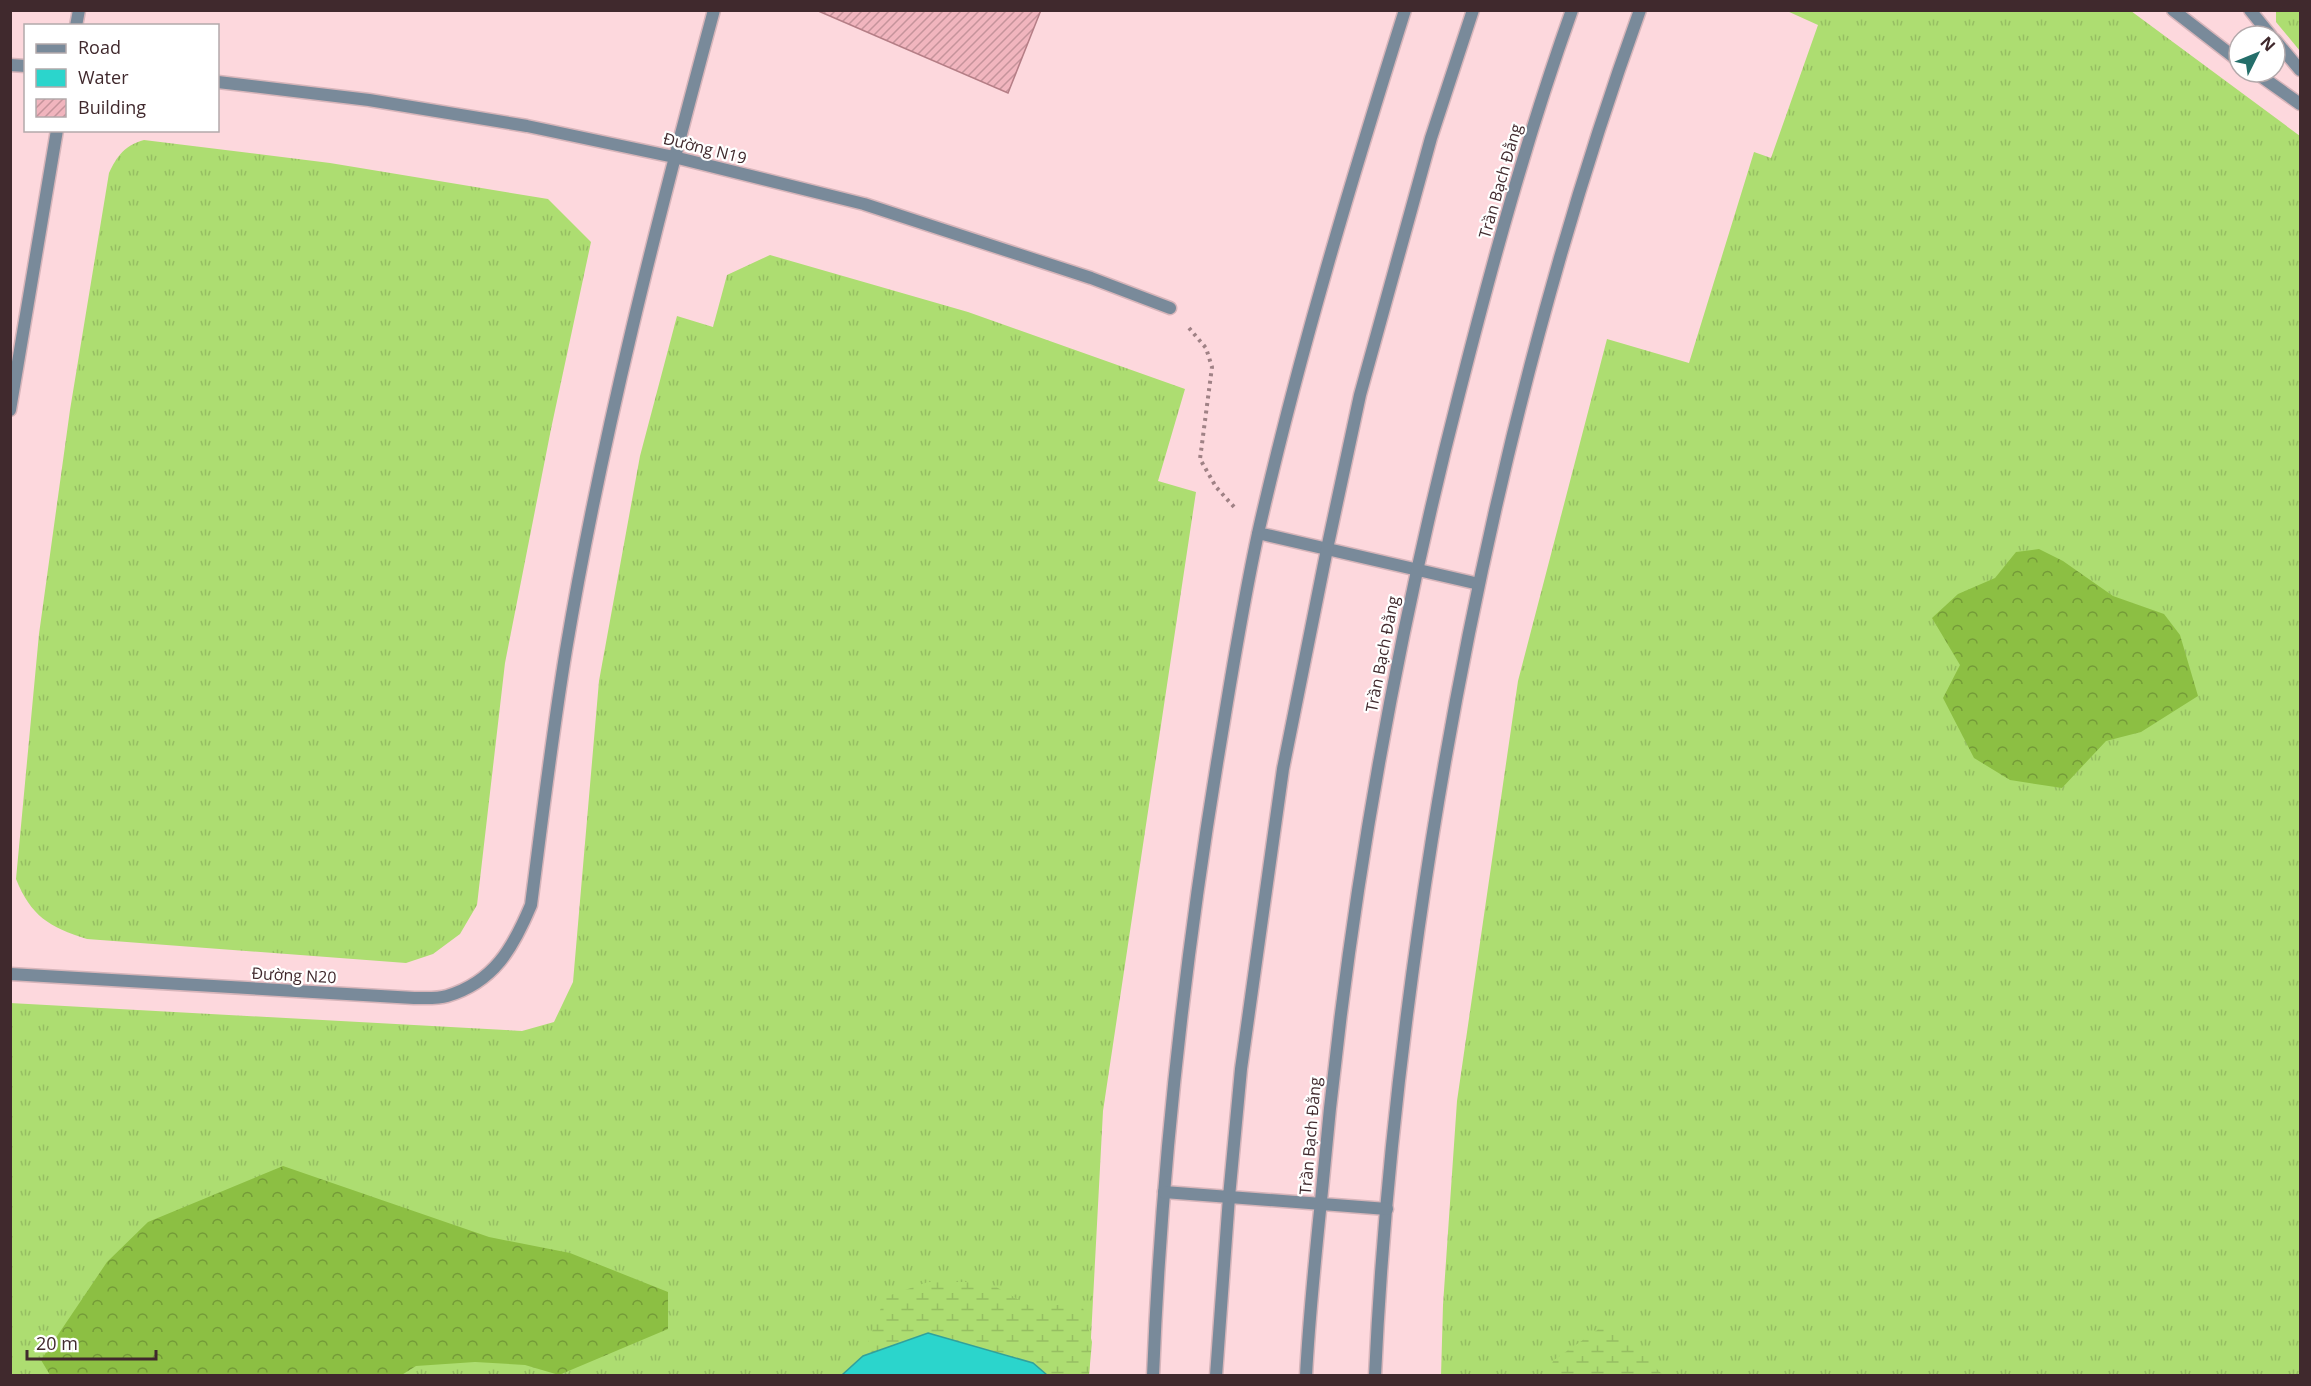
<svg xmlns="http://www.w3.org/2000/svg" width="2311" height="1386" font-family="'Open Sans',sans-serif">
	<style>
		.grass { fill: url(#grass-tufts) }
		.forest { fill: url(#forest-crowns) }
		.wetland { fill: url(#wetland-marsh) }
		.water { fill: #2bd5cc; stroke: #31a19c; stroke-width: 1.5 }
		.building { fill: url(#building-hatch); stroke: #b57e86; stroke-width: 1.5 }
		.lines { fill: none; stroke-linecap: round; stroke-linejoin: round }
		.minor-casing { stroke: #d7b5ba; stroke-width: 15 }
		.tertiary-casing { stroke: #d7b5ba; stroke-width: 15 }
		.path { stroke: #9f8185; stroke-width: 4; stroke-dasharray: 3 4.5; stroke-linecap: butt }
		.minor { stroke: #798a9a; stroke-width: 12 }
		.tertiary { stroke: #798a9a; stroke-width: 12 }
		.labels { text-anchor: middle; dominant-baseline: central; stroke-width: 4.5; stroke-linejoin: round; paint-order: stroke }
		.street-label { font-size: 16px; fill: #40292d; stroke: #fff }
	</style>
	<defs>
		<pattern id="grass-tufts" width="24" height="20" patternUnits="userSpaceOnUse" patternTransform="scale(1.5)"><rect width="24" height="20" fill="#addd71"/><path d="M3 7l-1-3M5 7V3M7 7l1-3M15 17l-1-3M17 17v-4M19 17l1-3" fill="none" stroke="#96be62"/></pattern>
		<pattern id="forest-crowns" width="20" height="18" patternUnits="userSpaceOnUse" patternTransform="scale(1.5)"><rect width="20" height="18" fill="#8cbf43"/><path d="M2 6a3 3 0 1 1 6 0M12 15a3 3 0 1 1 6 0" fill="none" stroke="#749b38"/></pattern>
		<pattern id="wetland-marsh" width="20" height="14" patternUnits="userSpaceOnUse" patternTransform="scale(1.5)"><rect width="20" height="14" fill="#addd71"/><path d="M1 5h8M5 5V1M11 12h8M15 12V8" fill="none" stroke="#96be62"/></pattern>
		<pattern id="building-hatch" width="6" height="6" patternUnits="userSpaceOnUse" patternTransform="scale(1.5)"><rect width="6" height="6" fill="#f1b5be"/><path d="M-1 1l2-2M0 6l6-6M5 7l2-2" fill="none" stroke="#c5939b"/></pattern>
	</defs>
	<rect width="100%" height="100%" fill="#fdd8dd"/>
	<!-- grass -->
	<path class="grass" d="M1787 11H2131L2300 136V1375L1441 1376 1443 1305 1457 1101 1518 681 1607 339 1689 363 1754 152 1771 158 1818 25Z
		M2276 11H2300V51L2276 22Z
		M144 140 330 163 548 199 591 242 551 429 505 663 477 905 460 934 433 954 406 963 87 939C49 927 31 916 16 879L39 634 70 410 109 173C117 156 125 145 144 140Z
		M770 255 968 312 1185 389 1158 481 1196 492 1103 1111 1089 1375H1047L1033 1363 863 1356 842 1376 11 1375 10 1003 522 1031 554 1022 573 982 599 681 640 456 677 316 713 327 727 275Z"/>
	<!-- forest -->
	<path class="forest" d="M2039 549 2063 561 2113 596 2164 614 2180 635 2198 696 2141 732 2106 741 2062 788 2010 780 1974 758 1943 698 1960 665 1932 618 1958 594 1995 578 2016 552Z
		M283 1166 489 1237 570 1253 668 1292V1329L559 1375 525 1365 475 1362 416 1366 400 1376 50 1375 41 1360 107 1262 148 1222Z"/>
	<!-- wetland -->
	<path class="wetland" d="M928 1282H987L1030 1306 1082 1304 1092 1342 1089 1375H1047L1033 1363 928 1333 863 1356 885 1297Z
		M1609 1322 1663 1375H1545L1554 1360Z"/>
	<!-- water -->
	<path class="water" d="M928 1333 1033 1363 1047 1375H842L863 1356Z"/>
	<!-- building -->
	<path class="building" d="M816 10H1041L1008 93Z"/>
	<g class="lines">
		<!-- minor casing -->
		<g class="minor-casing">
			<path id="minor" d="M2173 10 2239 61
				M2250 10 2271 36
				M76 26 79 10
				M2275 40 2300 70
				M10 65 26 66
				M2255 72 2300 104
				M218 82 369 100 527 126 674 157 864 204 1091 278 1170 308
				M10 410 57 130
				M1258 533 1479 584
				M10 974 414 998C424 998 437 999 447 996 494 982 513 948 531 905 542 820 552 735 566 650 602 435 657 221 714 10
				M1153 1376C1161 1170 1184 966 1217 763 1230 685 1242 606 1259 529 1299 354 1351 181 1405 10
				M1375 1376C1383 1196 1404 1017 1432 839 1477 558 1543 279 1640 10"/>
		</g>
		<!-- tertiary casing -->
		<g class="tertiary-casing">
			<path id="tertiary" d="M1164 1192 1387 1209
				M1216 1376 1229 1197 1241 1069 1283 769 1327 549 1360 395 1431 138 1473 10
				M1306 1376C1309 1317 1315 1259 1321 1201 1345 928 1391 659 1459 394 1492 264 1527 136 1572 10"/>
		</g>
		<!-- path -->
		<path class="path" d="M1189 328 1206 348 1212 367 1200 459 1216 487 1235 508"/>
		<!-- minor -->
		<use href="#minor" class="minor"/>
		<!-- tertiary -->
		<use href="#tertiary" class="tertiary"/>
	</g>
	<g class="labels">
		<!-- street labels -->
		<g class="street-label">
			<text transform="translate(705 148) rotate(14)">Đường N19</text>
			<text transform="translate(1500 181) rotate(-74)">Trần Bạch Đằng</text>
			<text transform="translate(1382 654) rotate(-79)">Trần Bạch Đằng</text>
			<text transform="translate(294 975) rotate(3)">Đường N20</text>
			<text transform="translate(1310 1136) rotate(-85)">Trần Bạch Đằng</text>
		</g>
	</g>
	<!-- border -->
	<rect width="2311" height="1386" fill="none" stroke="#40292d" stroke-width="24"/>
	<!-- legend -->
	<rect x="24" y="24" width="195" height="108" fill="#ffffff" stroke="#b3a9ab" stroke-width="1.5"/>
	<rect x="36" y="44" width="30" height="9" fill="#798a9a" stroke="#b3a9ab" stroke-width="1.5"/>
	<text x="78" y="54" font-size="18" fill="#40292d">Road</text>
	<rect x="36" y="69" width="30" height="18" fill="#2bd5cc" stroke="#b3a9ab" stroke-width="1.5"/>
	<text x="78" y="84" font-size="18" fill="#40292d">Water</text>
	<rect x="36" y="99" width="30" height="18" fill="url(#building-hatch)" stroke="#b3a9ab" stroke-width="1.5"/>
	<text x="78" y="114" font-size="18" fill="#40292d">Building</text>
	<!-- north arrow -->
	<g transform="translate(2257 54) rotate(47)"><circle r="28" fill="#ffffff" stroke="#b3a9ab" stroke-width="1.5"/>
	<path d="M0-4.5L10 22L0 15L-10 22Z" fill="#246e6a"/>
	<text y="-9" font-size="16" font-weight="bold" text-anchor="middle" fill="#40292d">N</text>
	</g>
	<!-- scale -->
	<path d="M27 1350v9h129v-9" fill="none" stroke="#40292d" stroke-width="3"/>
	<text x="36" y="1350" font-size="18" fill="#40292d" stroke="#ffffff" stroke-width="4.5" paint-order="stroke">20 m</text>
</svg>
